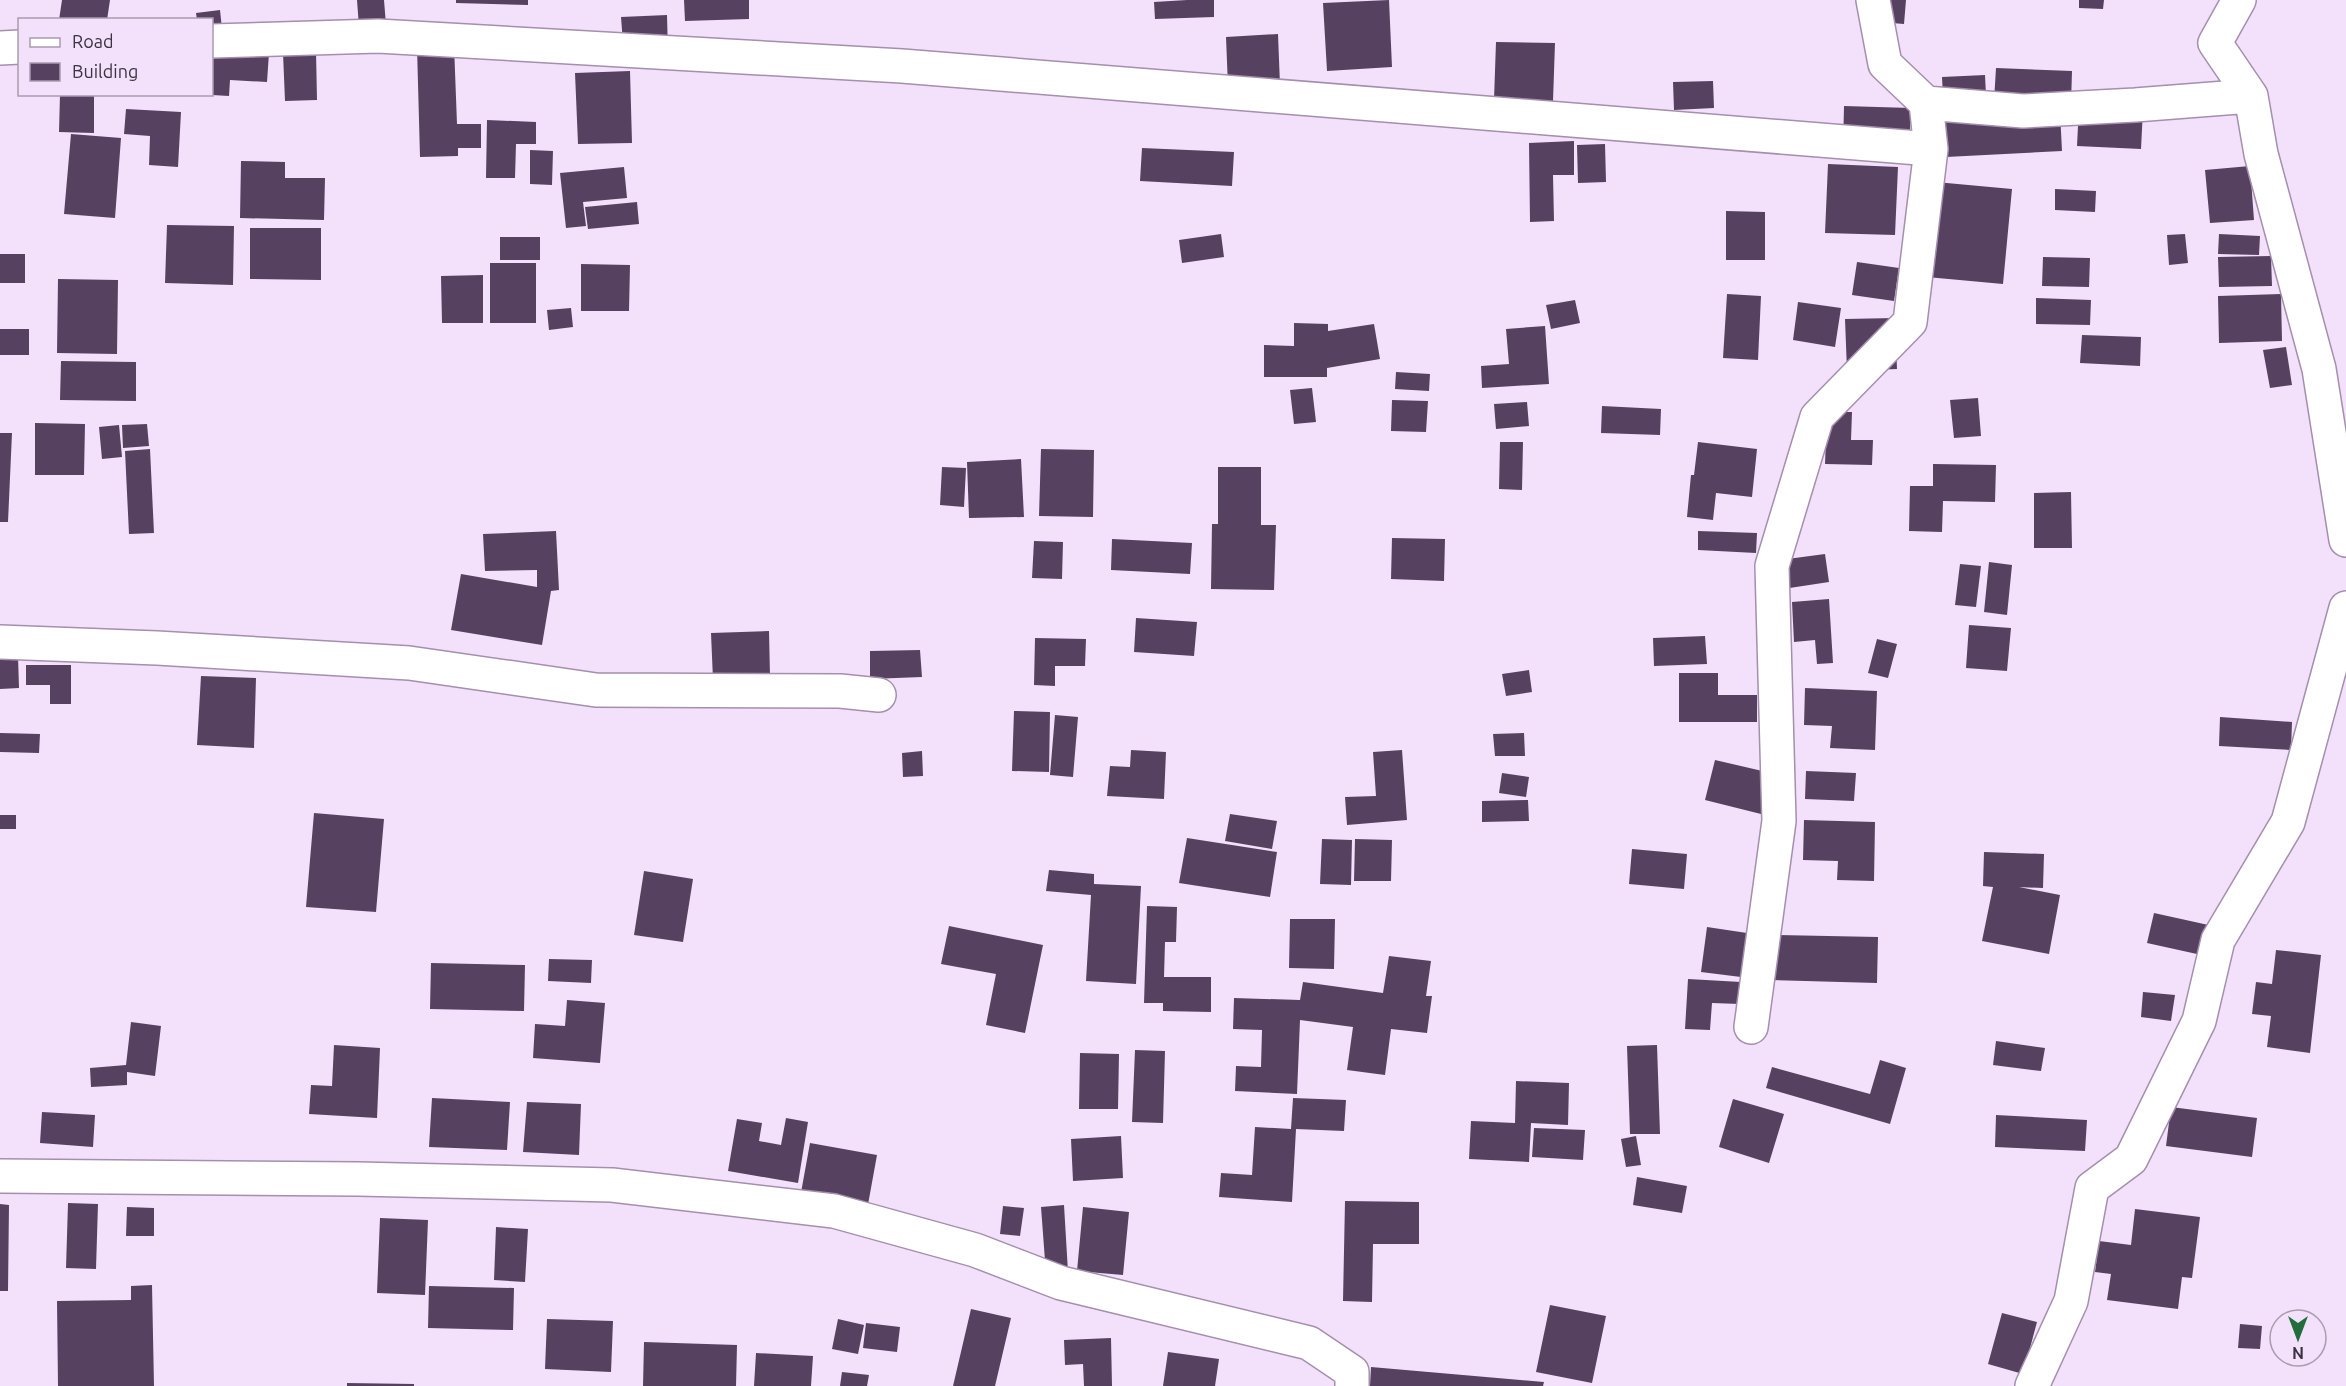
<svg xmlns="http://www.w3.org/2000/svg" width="2346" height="1386" font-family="Ubuntu,sans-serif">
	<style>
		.building { fill: #574160 }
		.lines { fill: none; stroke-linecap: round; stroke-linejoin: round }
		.minor-casing { stroke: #a48fae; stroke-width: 36 }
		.minor { stroke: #fff; stroke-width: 33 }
	</style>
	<rect width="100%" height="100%" fill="#f3e1fb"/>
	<!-- building -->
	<path class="building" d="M62 0H110L107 20H59Z
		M357 0H384L386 25 359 27Z
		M456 0H528V5L456 3Z
		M684 0H749V19L685 21Z
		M1187 0H1214V17L1155 19 1154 2Z
		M1389 0 1392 67 1327 71 1323 3Z
		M1869 0H1906L1904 24 1867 21Z
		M2079 0H2104L2103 9 2079 8Z
		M220 10 223 38 212 39V20H197L196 13Z
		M667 15 668 53 624 56 621 17Z
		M1278 34 1280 85 1228 87 1226 37Z
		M1496 42 1555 43 1553 101 1494 100Z
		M454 45 457 124H481V148H458V156L420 157 417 47Z
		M212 49 269 53 267 82 230 80 229 96 212 95Z
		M316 51 317 100 285 101 283 53Z
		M1996 68 2072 71 2071 104 1994 101Z
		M630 71 632 143 578 144 575 73Z
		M1985 75 1987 116 2060 112 2062 151 1946 157 1942 77Z
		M1713 81 1714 108 1674 110 1673 82Z
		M60 94H94V133L59 132Z
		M1844 106 1911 108 1909 151 1843 149Z
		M2079 106 2143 109 2141 149 2077 146Z
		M126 109 181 112 178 167 149 165 150 136 124 134Z
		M487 120 536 122V144H516L515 178H486Z
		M71 134 121 138 115 218 64 214Z
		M1574 141V175H1553L1554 221 1530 222 1529 143Z
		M1605 144 1606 182 1578 183 1577 145Z
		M1142 148 1234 152 1232 186 1140 181Z
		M530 150 553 151 552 185 530 184Z
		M241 161 285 162V178H325L324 220 240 218Z
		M1828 164 1898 167 1895 235 1825 233Z
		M2250 166 2254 220 2210 223 2205 170Z
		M624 167 627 198 583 202 586 226 566 228 560 173Z
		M1914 180 2012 189 2003 284 1905 275Z
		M2055 189 2096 191 2095 212 2055 210Z
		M637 202 639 224 588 229 585 207Z
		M1726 211 1765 212V260H1726Z
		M167 225 234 226 233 285 165 283Z
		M250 228H321V280L250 279Z
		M1221 234 1224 257 1182 263 1179 240Z
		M2185 234 2188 263 2169 265 2167 235Z
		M2219 234 2260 236 2259 255 2218 254Z
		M500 237H540V260H500Z
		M0 254H25V283H0Z
		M2271 256 2272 286 2219 287 2218 257Z
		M2043 257 2090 258 2089 287 2042 286Z
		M1857 262 1899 268 1894 301 1852 295Z
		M490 263H536V323H490Z
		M581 264 630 265 629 311H581Z
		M483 275V323H442L441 276Z
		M58 279 118 280 117 354 57 353Z
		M1727 294 1761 296 1758 360 1723 358Z
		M2281 294 2282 341 2219 343 2218 296Z
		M2036 298 2091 300 2090 325 2036 324Z
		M1575 300 1580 323 1551 329 1546 305Z
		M1798 302 1841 308 1835 347 1793 340Z
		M571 308 573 327 549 330 547 310Z
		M1895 318 1897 369 1847 371 1845 319Z
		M1294 323 1328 324V331L1374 324 1380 359 1327 368V377H1264V345L1294 346Z
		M1545 326 1549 384 1482 388 1481 366 1509 364 1506 329Z
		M0 329H29V355H0Z
		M2082 335 2141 337 2140 366 2080 363Z
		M2286 347 2292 385 2270 388 2263 350Z
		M61 361 136 362V401L60 400Z
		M1396 372 1430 374 1429 391 1395 389Z
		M1312 388 1316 422 1294 424 1290 390Z
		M1978 398 1981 436 1954 438 1950 400Z
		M1392 400 1428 401 1426 432 1391 431Z
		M1527 402 1529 426 1496 429 1494 404Z
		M1602 406 1661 409 1660 435 1601 433Z
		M1827 412H1852L1851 440H1873L1872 465 1825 464Z
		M35 423 85 424 84 475H35Z
		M147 424 149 446 123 448 122 425Z
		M119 425 122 457 102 459 99 427Z
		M0 433H12L8 522H0Z
		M1500 442H1523L1522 490 1499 489Z
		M1698 442 1757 449 1752 497 1716 493 1713 520 1687 517 1691 475H1694Z
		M150 449 154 533 129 534 125 451Z
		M1041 449 1094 450 1093 517 1039 516Z
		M1021 459 1024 517 969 518 967 462Z
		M1933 464 1996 465 1995 502 1943 501 1942 532 1909 531 1910 486H1933Z
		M942 467 966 468 964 507 940 505Z
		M1218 467H1261V525H1276L1274 590 1211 589 1212 524H1218Z
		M2071 492 2072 548H2034V493Z
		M556 531 559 590 551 591 542 645 451 630 461 574 537 587V570L485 571 483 534Z
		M1698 531 1757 533 1756 553 1698 550Z
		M1392 538 1445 539 1444 581 1391 579Z
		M1112 539 1192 543 1190 574 1111 570Z
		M1034 541 1063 542 1062 579 1032 578Z
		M1825 554 1829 582 1776 590 1772 561Z
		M1989 562 2012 565 2007 615 1984 612Z
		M1960 564 1981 566 1976 607 1955 605Z
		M1829 599 1833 663 1817 664 1815 640 1794 642 1792 602Z
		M1136 618 1197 622 1194 656 1134 652Z
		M1969 625 2011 628 2007 671 1966 668Z
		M769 631 770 676 814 707 762 708 761 679 713 680 711 633Z
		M1705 636 1707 664 1654 666 1653 638Z
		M1035 638 1086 639 1085 666H1055V686L1034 685Z
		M1877 639 1897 644 1888 678 1868 673Z
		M920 650 922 677 870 679V651Z
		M18 656 19 688 0 689V657Z
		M26 665H71V704H50V685H26Z
		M1529 670 1532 692 1506 696 1502 674Z
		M1679 673H1718V695H1757V722H1679Z
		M201 676 256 678 254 748 197 745Z
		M1805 688 1877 691 1875 750 1830 748 1832 726 1804 725Z
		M1014 711 1050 712 1049 772 1012 771Z
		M1055 715 1078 717 1073 777 1050 775Z
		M2220 717 2292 722 2291 750 2219 746Z
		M0 733 40 734 39 753 0 752Z
		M1524 733 1525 756H1495L1493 734Z
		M1131 750 1166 752 1164 799 1107 796 1110 766 1130 767Z
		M1402 750 1407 820 1347 825 1345 797 1376 796 1373 752Z
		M922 751 923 776 903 777 902 753Z
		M1715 760 1771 773 1761 814 1705 800Z
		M1806 771 1856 773 1854 801 1805 799Z
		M1502 773 1529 777 1526 797 1499 793Z
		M1528 800 1529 821 1482 822V801Z
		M314 813 384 819 376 912 306 907Z
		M1230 814 1277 821 1272 849 1225 841Z
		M0 815H16V829H0Z
		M1804 820 1875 822 1874 881 1837 880 1838 861 1803 860Z
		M1187 838 1277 852 1270 897 1179 883Z
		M1322 839 1352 840 1351 885 1320 884Z
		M1355 839 1392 840 1391 881H1354Z
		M1632 849 1687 854 1684 889 1629 884Z
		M1984 852 2044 854 2043 888 2019 887 2060 895 2049 954 1982 941 1993 887 1983 886Z
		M1049 870 1094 874V884L1141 886 1136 984 1086 981 1091 895 1046 891Z
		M644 871 693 879 683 942 634 935Z
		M1147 906 1177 907 1176 942H1165L1164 977H1211V1012L1163 1011V1003H1144Z
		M2154 913 2213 926 2206 956 2147 943Z
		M1290 919H1335L1334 969 1289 968Z
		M949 926 1043 945 1025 1033 986 1025 996 974 941 964Z
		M1707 927 1747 933 1741 977 1701 972Z
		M1772 935 1878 937 1877 983 1771 980Z
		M2276 950 2321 955 2310 1053 2267 1047 2271 1016 2252 1014 2256 982 2272 984Z
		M1389 956 1431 961 1426 996H1432L1427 1033 1391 1029 1385 1075 1347 1070 1353 1027 1300 1020 1297 1094 1235 1091 1236 1066 1261 1067 1262 1030 1233 1029 1234 998 1300 1000 1303 982 1383 993Z
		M549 959 592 960 591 983 548 981Z
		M431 963 525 965 524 1011 430 1009Z
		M1688 979 1741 982 1740 1004 1712 1003 1710 1030 1685 1029Z
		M2143 992 2175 995 2171 1021 2141 1017Z
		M567 1000 605 1003 600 1063 533 1058 535 1024 565 1026Z
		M131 1022 161 1026 155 1076 127 1072V1085L91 1087 90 1068 126 1065Z
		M1996 1041 2045 1048 2041 1071 1993 1065Z
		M334 1045 380 1048 377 1118 309 1114 311 1085 332 1086Z
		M1657 1045 1660 1134H1630L1627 1046Z
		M1135 1050 1165 1051 1163 1123 1132 1122Z
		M1080 1053 1119 1054 1118 1109H1079Z
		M1880 1060 1906 1068 1890 1124 1766 1088 1772 1067 1870 1094Z
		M1516 1081 1569 1083 1568 1125 1531 1123 1529 1162 1469 1159 1471 1121 1515 1123Z
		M432 1098 510 1102 507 1150 429 1147Z
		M1293 1098 1346 1100 1344 1131 1296 1129 1292 1202 1219 1197 1221 1173 1252 1175 1255 1127 1291 1129Z
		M1733 1099 1784 1114 1769 1163 1719 1147Z
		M527 1102 581 1104 579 1155 523 1152Z
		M2171 1107 2257 1118 2252 1157 2166 1146Z
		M42 1112 95 1115 93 1147 40 1143Z
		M1996 1115 2087 1120 2085 1151 1995 1147Z
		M786 1118 808 1122 798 1183 728 1171 737 1119 762 1123 759 1141 781 1145Z
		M1534 1128 1585 1130 1583 1160 1532 1157Z
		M1121 1136 1123 1178 1073 1181 1071 1139Z
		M1636 1136 1641 1165 1626 1167 1621 1139Z
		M810 1143 877 1155 867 1210 800 1198Z
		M1637 1177 1687 1186 1682 1213 1633 1205Z
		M1345 1201 1419 1202V1244H1373L1372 1302 1343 1301Z
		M68 1203 98 1204 96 1269 66 1268Z
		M0 1204 9 1205 8 1291H0Z
		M1064 1205 1068 1272 1046 1274 1041 1207Z
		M1003 1206 1024 1208 1020 1236 1000 1234Z
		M127 1207 154 1208V1236H126Z
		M1083 1207 1129 1212 1123 1275 1077 1271Z
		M2135 1209 2200 1217 2192 1278 2182 1277 2178 1309 2107 1300 2111 1274 2095 1272 2099 1241 2131 1245Z
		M380 1218 428 1220 425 1295 377 1293Z
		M496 1227 528 1229 525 1282 494 1280Z
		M152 1285 154 1386H58L57 1301 131 1300V1286Z
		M429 1286 514 1288 513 1330 428 1328Z
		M1550 1305 1606 1316 1592 1383 1536 1372Z
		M971 1309 1011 1318 995 1386H953Z
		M2002 1313 2037 1322 2023 1374 1988 1364Z
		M547 1319 613 1321 611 1372 545 1369Z
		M838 1319 864 1325 858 1354 832 1349Z
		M866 1323 900 1327 897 1352 863 1348Z
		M2240 1324 2262 1326 2260 1349 2238 1348Z
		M1111 1338 1112 1386H1084L1083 1364 1065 1365 1064 1340Z
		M644 1342 737 1345 736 1386H643Z
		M1168 1352 1219 1359 1215 1386H1163Z
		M756 1353 813 1356 811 1386H754Z
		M1371 1367 1544 1382 1543 1386H1370Z
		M842 1372 869 1375 867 1386H840Z
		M347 1383 414 1384V1386H347Z"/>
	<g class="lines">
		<!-- minor casing -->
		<g class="minor-casing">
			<path id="minor" d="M1873 0 1885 64 1926 103 2023 111 2135 105 2251 96
				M2239 0 2215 43 2251 96 2261 154 2319 369 2346 540
				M212 41 378 36 902 66 1931 149
				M0 48 20 47
				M0 642 157 648 409 663 596 690 840 691 879 695
				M1751 1027 1779 821 1772 566 1817 417 1910 322 1931 149 1926 103
				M0 1176 358 1179 612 1185 834 1211 975 1250 1061 1283 1309 1343 1352 1372V1386
				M2032 1386 2071 1301 2092 1188 2131 1159 2199 1021 2218 940 2288 822 2346 608"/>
		</g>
		<!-- minor -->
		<use href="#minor" class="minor"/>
	</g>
	<!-- legend -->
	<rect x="18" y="18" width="195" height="78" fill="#f3e1fb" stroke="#aa9bb0" stroke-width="1.5"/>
	<rect x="30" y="38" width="30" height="9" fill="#ffffff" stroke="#aa9bb0" stroke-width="1.5"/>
	<text x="72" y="48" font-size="18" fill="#3c3340">Road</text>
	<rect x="30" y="63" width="30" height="18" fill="#574160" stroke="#aa9bb0" stroke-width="1.5"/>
	<text x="72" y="78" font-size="18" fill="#3c3340">Building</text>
	<!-- north arrow -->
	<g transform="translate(2298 1338) rotate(180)"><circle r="28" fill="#f3e1fb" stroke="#aa9bb0" stroke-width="1.5"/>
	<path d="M0-4.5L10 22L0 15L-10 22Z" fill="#216d3b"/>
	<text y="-9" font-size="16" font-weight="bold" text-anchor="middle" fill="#3c3340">N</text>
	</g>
</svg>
